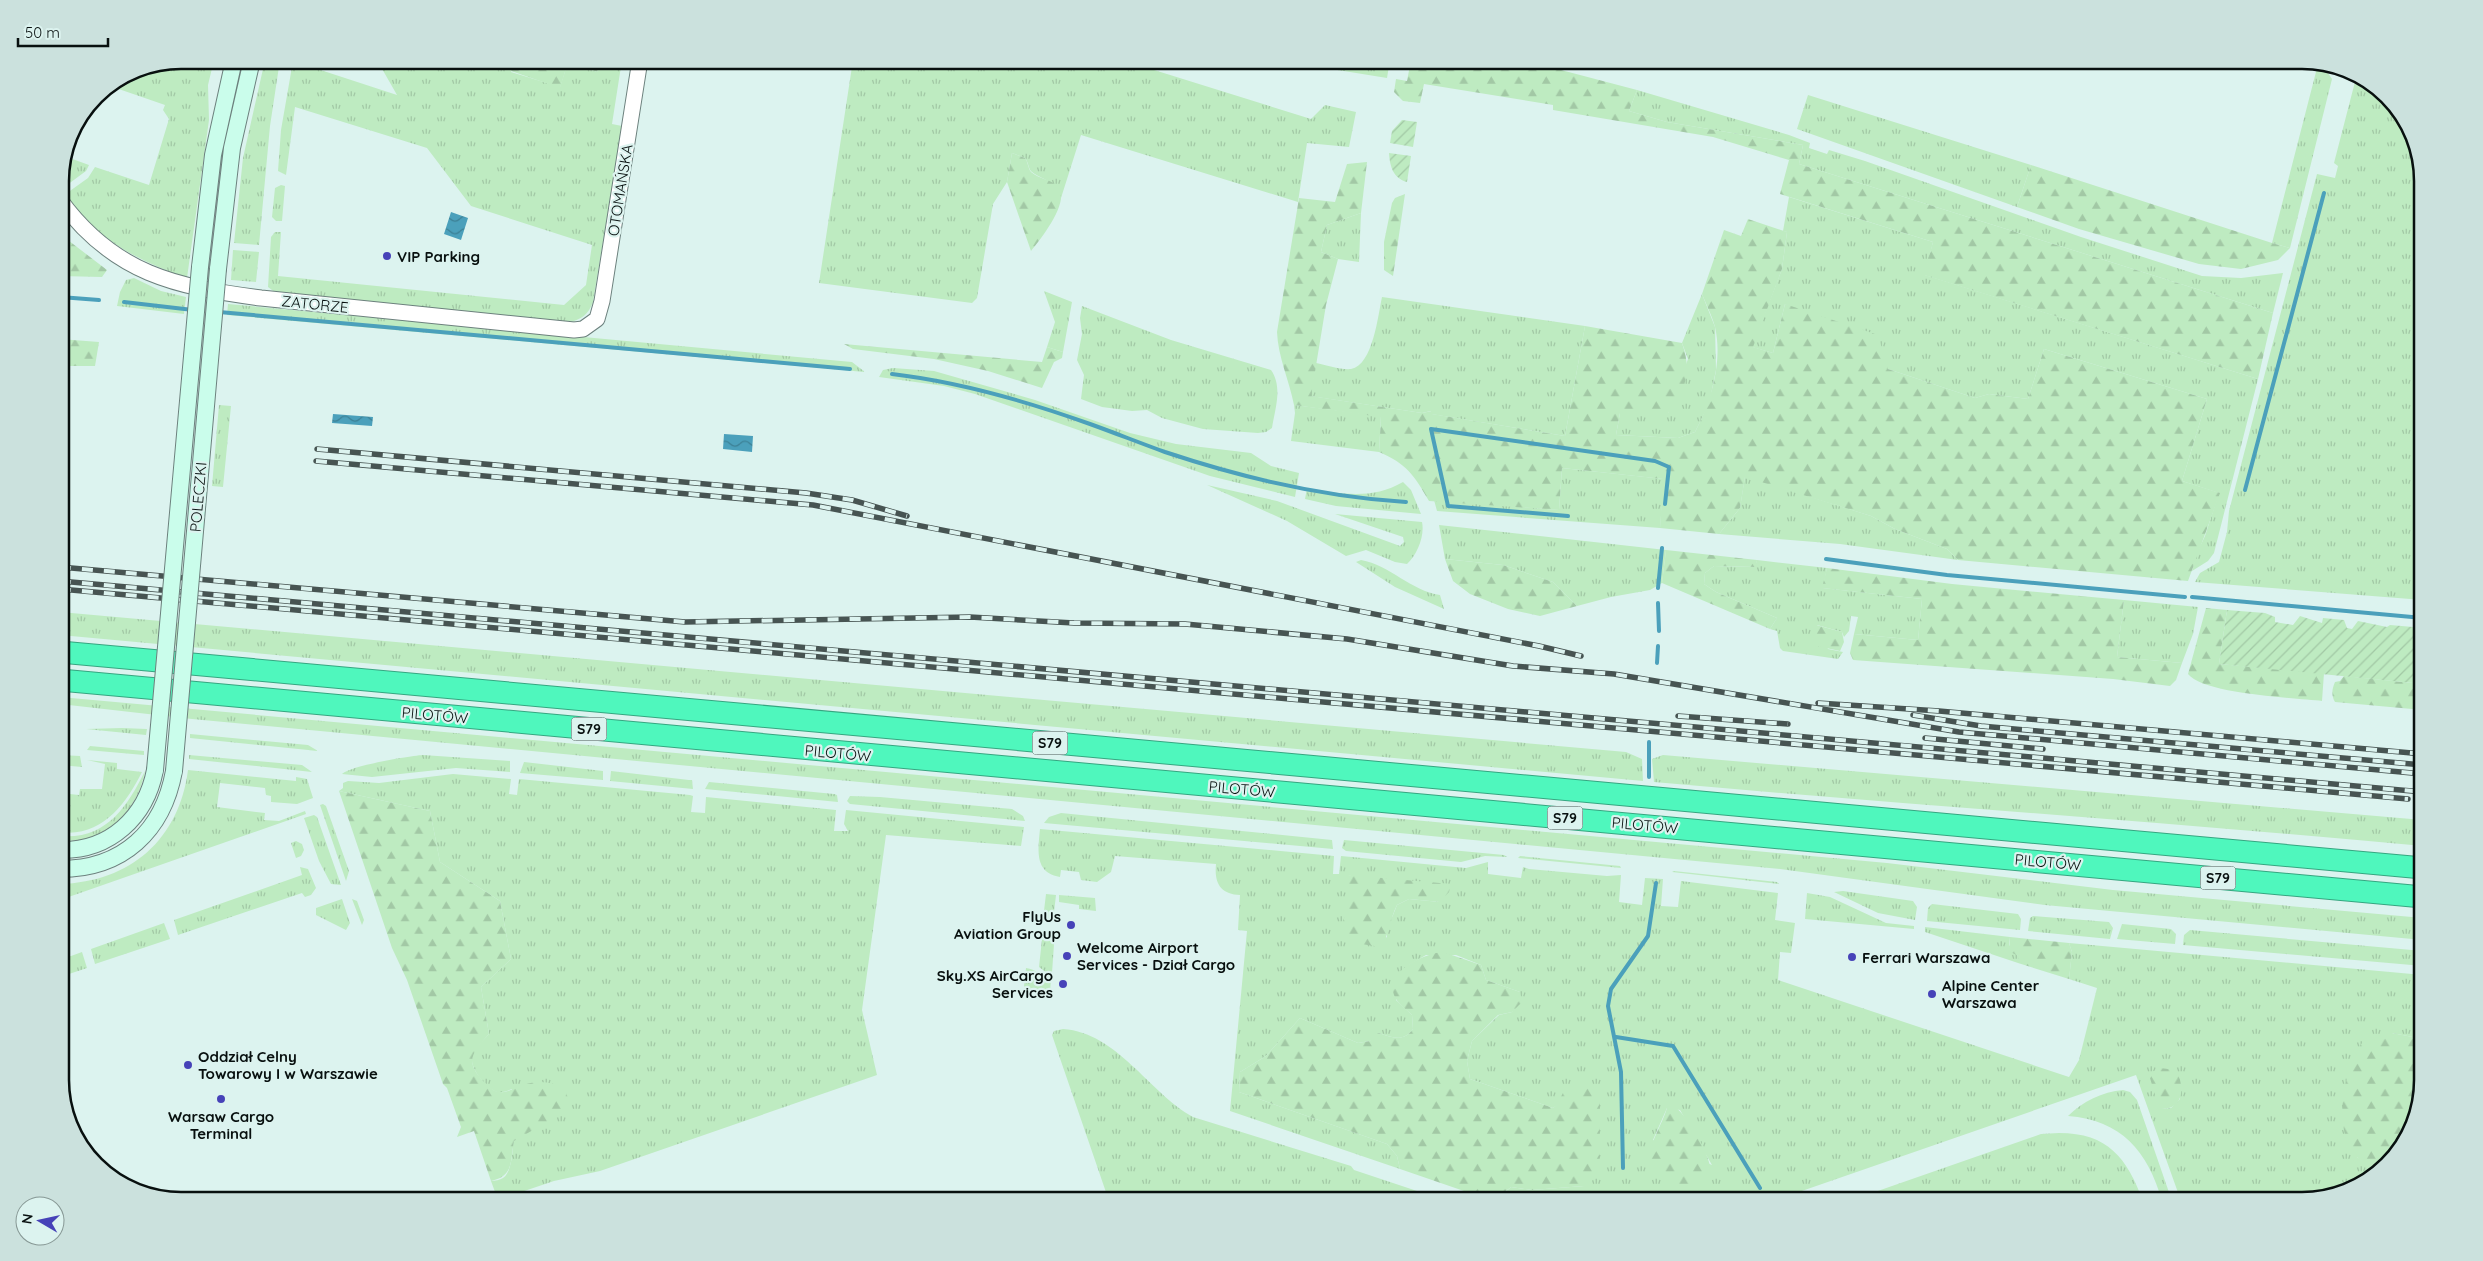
<svg xmlns="http://www.w3.org/2000/svg" width="2483" height="1261" font-family="Quicksand,sans-serif">
	<style>
		.grass { fill: url(#grass-tufts); fill-rule: evenodd }
		.forest { fill: url(#forest-firs) }
		.garden { fill: url(#garden-furrows) }
		.water { fill: url(#water-waves) }
		.lines { fill: none; stroke-linecap: round; stroke-linejoin: round }
		.stream { stroke: #4ba0bb; stroke-width: 4 }
		.tertiary-casing { stroke: #6c807d; stroke-width: 17 }
		.secondary-casing { stroke: #6c807d; stroke-width: 18 }
		.motorway-casing { stroke: #36a680; stroke-width: 23 }
		.tertiary { stroke: #fff; stroke-width: 15 }
		.secondary { stroke: #cafdeb; stroke-width: 16 }
		.motorway { stroke: #4ff7bd; stroke-width: 21 }
		.rail-casing { stroke: #475452; stroke-width: 5.5 }
		.rail { stroke: #dcf3ef; stroke-width: 4; stroke-dasharray: 11; stroke-linecap: butt }
		.secondary-bridge-casing { stroke: #6c807d; stroke-width: 18; stroke-linecap: butt }
		.secondary-bridge { stroke: #cafdeb; stroke-width: 16 }
		.poi-dot { fill: #4642b8; stroke: #dcf3ef; stroke-width: 2 }
		.labels { text-anchor: middle; dominant-baseline: central; stroke-width: 4.5; stroke-linejoin: round; paint-order: stroke }
		.shield { fill: #dcf3ef; stroke: #485452; stroke-width: 1 }
		.shield-label { font-size: 14px; font-weight: bold; fill: #08100f }
		.street-label { font-size: 15px; fill: #08100f; stroke: #dcf3ef }
		.poi-label { font-size: 15px; font-weight: bold; fill: #08100f; stroke: #dcf3ef; text-anchor: start }
		.rim { fill: none; stroke: #08100f; stroke-width: 2.5 }
	</style>
	<defs>
		<pattern id="grass-tufts" width="24" height="20" patternUnits="userSpaceOnUse" patternTransform="scale(1.25)"><rect width="24" height="20" fill="#beebc1"/><path d="M3 7l-1-3M5 7V3M7 7l1-3M15 17l-1-3M17 17v-4M19 17l1-3" fill="none" stroke="#a2c8a5"/></pattern>
		<pattern id="forest-firs" width="22" height="20" patternUnits="userSpaceOnUse" patternTransform="scale(1.25)"><rect width="22" height="20" fill="#beebc1"/><path d="M5 1l3.5 6h-7zM16 11l3.5 6h-7z" fill="#a2c8a5"/></pattern>
		<pattern id="garden-furrows" width="10" height="10" patternUnits="userSpaceOnUse" patternTransform="scale(1.25)"><rect width="10" height="10" fill="#beebc1"/><path d="M-1 1l2-2M0 10L10 0M9 11l2-2" fill="none" stroke="#a2c8a5"/></pattern>
		<pattern id="water-waves" width="16" height="10" patternUnits="userSpaceOnUse" patternTransform="scale(1.25)"><rect width="16" height="10" fill="#4ba0bb"/><path d="M0 5q4-4 8 0t8 0" fill="none" stroke="#3c8196"/></pattern>
	</defs>
	<rect width="100%" height="100%" fill="#dcf3ef"/>
	<!-- grass -->
	<path class="grass" d="M181 60H214L208 85 209 120 187 278C139 261 96 240 67 196V193L88 178 95 167 149 185 169 119 163 110 165 105 110 86 135 69Z
		M265 60H280L270 126 259 245 234 243 243 158Z
		M377 60H515L511 72 560 87 568 62 597 72 601 60H622L612 124 622 126 593 302C588 315 582 319 568 323L276 293 268 287 271 237 275 232H281L278 276 564 305 586 285 592 245 471 206 427 148 295 107 286 175 278 171 281 130 293 61 397 95Z
		M853 60H1122L1311 119 1325 105 1356 112 1349 147 1307 143 1298 202 1081 135 1061 198C1058 180 1045 182 1032 172 1028 169 1029 163 1025 158L1012 153 1007 182 993 204 977 298 972 303 819 283Z
		M1320 61 1366 62 1389 66 1387 78 1319 67Z
		M2317 68 2326 70 2332 79 2290 248 2272 243Z
		M2357 74 2402 114 2423 173V600L2195 582 2200 573 2219 562 2227 532 2229 511 2317 174 2335 178 2338 166 2334 163Z
		M1637 90 1789 135 1810 143 1809 148 1827 154 1829 150 1865 161 2081 237 2202 276 2241 278 2283 273 2273 313 1799 164 1803 145 1667 122 1629 111Z
		M1808 95 2031 165 2017 207 1797 129Z
		M64 156 89 165 86 171 63 188 60 186Z
		M281 185 285 186 282 221H276L272 217 275 188Z
		M1789 197 1933 242 1925 275 2258 379 2214 553 2208 561 2192 571 2196 555 2205 536 2219 493 2182 481 2207 399 2044 349 2028 399 1989 394 1975 398 1888 369 1785 304 1773 353 1752 347 1782 269 1787 232 1783 231Z
		M1361 213 1359 262 1338 259 1321 252 1327 225Z
		M233 250 259 252 256 282 231 280Z
		M134 278 161 291 186 297 184 314 117 306 120 292 126 280Z
		M1044 291 1072 302 1063 352 1047 347 1055 322Z
		M1702 294 1715 327 1716 370 1709 404 1695 432 1678 438 1616 435 1620 413H1668L1688 359 1682 343Z
		M1382 297 1585 326 1565 436 1431 414V411L1422 413 1310 396 1316 363C1326 365 1341 370 1351 369 1373 365 1378 315 1382 297Z
		M228 304 852 362 865 372 227 315Z
		M1082 306 1171 340 1271 370C1283 387 1275 409 1272 428L1266 432 1258 433 1203 429 1162 418 1147 410 1132 411 1102 407 1081 399 1084 375 1077 360 1082 334 1080 318Z
		M893 368 934 371 1035 400 1130 433 1176 444 1251 453 1271 466 1299 473 1295 497 1210 476 975 394 944 386 879 377 883 370Z
		M219 405 231 406 223 487 212 486Z
		M1294 405 1381 416 1379 452 1291 441 1295 413Z
		M1562 468 1664 479 1660 528 1437 511 1434 500 1559 510Z
		M1745 476 1871 516 1895 529 1947 549 1958 560 1840 544 1719 534 1740 508Z
		M1403 482 1411 490 1421 514 1336 506 1305 499 1307 488C1341 494 1372 500 1403 482Z
		M1207 485 1277 501 1400 546 1404 542 1403 537 1335 514 1422 522C1425 536 1417 555 1407 564L1395 562 1366 550 1346 556 1287 521Z
		M1439 525 1666 550 1662 583 1650 590 1611 597 1577 606 1553 582 1503 565 1445 559Z
		M1361 560C1390 565 1411 591 1440 595L1444 609 1395 587 1356 562Z
		M1757 560 1827 568 1823 588 1922 599 1918 640 1854 634 1858 617 1851 616 1849 631 1844 637 1842 632 1817 625 1828 649 1843 652 1838 659 1783 651 1780 648 1777 631 1770 629 1777 618 1716 592 1704 584 1705 573 1714 566 1755 567Z
		M2124 600 2198 607 2193 634 2182 663 2117 657Z
		M60 612 1626 752 1642 759 1643 781 60 635Z
		M60 697 1887 863 2113 890 2423 918V940L2045 905 1780 869 192 719 60 704Z
		M122 728 147 729 146 735 86 729Z
		M190 734 308 745 318 751 190 738Z
		M90 746 144 751V755L87 750Z
		M60 755 80 756 82 767 60 765Z
		M189 755 302 765 312 772 189 759Z
		M423 755 510 761V772L456 768 372 777 342 774C350 766 408 756 423 755Z
		M1663 755 2423 820V846C2167 822 1910 805 1654 782L1652 759Z
		M87 760 117 763V769L142 772C126 804 101 838 60 832V793L79 795 80 789H102L105 764Z
		M524 762 603 771V780L520 773Z
		M188 770 296 781V777L307 779 313 798 297 804 271 802V796L266 795 265 788 220 783 217 807 265 813 264 820 279 821 305 811 306 814 60 900V884C131 882 179 839 188 770Z
		M145 771C138 811 103 846 60 840V836C106 840 127 807 145 771Z
		M611 771 689 780H692L693 789 610 781Z
		M453 774 511 779 509 794 517 795 519 779 690 795 693 796 691 812 705 813 706 797 836 810 834 831H848L844 824 846 810 1024 827 1021 846 886 835 862 1010 877 1075 600 1171 554 1181 498 1200 491 1181C495 1181 500 1180 503 1178 518 1169 513 1106 512 1089 507 1091 503 1093 497 1092 487 1089 471 1070 472 1059 472 1049 483 1041 489 1034L481 987 511 959 500 901 440 862 430 811 339 791 343 788V783L348 781 379 783Z
		M709 782 834 794 837 795 838 802 705 789Z
		M850 796 880 797 1012 809 1023 816 1025 821 850 804 847 801Z
		M323 804 326 806 349 871 346 881 320 805Z
		M1061 813 1332 840 1333 849 1044 823 1049 817Z
		M314 815 317 817 341 885 331 884 319 861 304 818Z
		M1040 829 1334 856 1333 874H1339L1341 856 1466 868 1488 862V874L1521 878 1523 867 1529 869 1607 876 1621 875 1619 902 1642 905 1645 878 1663 879 1661 906 1678 907 1681 881 1778 893 1775 920 1795 923 1791 953 1780 952 1778 980 2069 1077 2079 1060 2097 988 2069 979 2072 952 2069 943 2423 975V1039L2392 1033 2357 1157 2378 1171 2369 1181 2302 1201H2181L2136 1075 1773 1201H1495L1511 1187 1532 1190 1584 1186 1559 1104 1553 1108 1470 1079 1467 1061 1472 1041 1499 1015 1512 1012 1520 992 1486 980 1481 965 1456 955H1426L1409 965 1396 1000 1412 1015 1413 1029C1404 1042 1392 1038 1379 1033L1370 1041 1358 1043 1300 1018 1266 1056 1240 1072 1239 1092 1387 1144 1397 1156 1400 1169 1230 1111 1247 931 1238 930 1240 895C1221 894 1214 884 1216 864L1115 856 1111 872 1097 882 1081 880 1079 872 1061 870 1060 877C1034 873 1038 850 1040 829ZM1348 875 1440 902 1409 899 1397 905 1387 930V938ZM2179 1076 2180 1099 2171 1108 2162 1109ZM1667 1108 1680 1110 1712 1165 1653 1140Z
		M1344 840 1504 855 1507 857 1485 856 1461 862 1346 851 1342 848Z
		M296 841 302 844 304 850 301 856 296 858 291 843Z
		M1520 856 1620 866 1621 868 1518 858Z
		M300 867 308 869 316 888 311 895 305 897 302 893 178 935 174 920 302 875Z
		M1674 871 1777 882 1779 884 1672 872Z
		M1843 891 1913 901 1917 907 1915 920 1878 913 1834 892Z
		M1807 893 1830 897 1886 923 1914 926V929L1805 919Z
		M1046 894 1056 895 1053 921 1043 919Z
		M1059 895 1095 898 1096 911 1079 909V905L1059 902Z
		M342 899 350 923 346 930 316 915V908Z
		M352 899 357 901 364 920 362 925Z
		M1932 904 2018 914 2021 919 2020 930 1927 921 1928 908Z
		M2033 916 2109 922 2113 928 2110 939 2028 931 2030 918Z
		M164 923 170 939 95 964 91 949Z
		M2122 924 2171 929 2176 934 2175 944 2117 939Z
		M1925 927 2010 937 2009 945 2018 956V963L1925 932Z
		M1043 930H1055L1052 973H1047L1039 967Z
		M2190 930 2423 951V966L2183 945 2184 935Z
		M82 952 87 968 60 977V960Z
		M1026 968C1036 969 1041 977 1051 978L1050 992 1027 989 1024 986Z
		M1063 1029C1118 1033 1148 1092 1193 1117L1351 1166 1354 1170 1447 1201H1109L1052 1035 1054 1031Z
		M2123 1090 2130 1092 2137 1100 2172 1201H2162C2148 1151 2121 1120 2068 1116 2083 1101 2102 1092 2123 1090Z
		M2059 1133C2108 1133 2127 1158 2143 1201H1849L2041 1134Z"/>
	<!-- forest -->
	<path class="forest" d="M515 60H562L568 62 560 88 511 71Z
		M581 60H601L597 72 579 66Z
		M1411 60H1523L1637 90 1629 111 1667 122 1803 145 1799 164 2273 313 2258 379 1924 275 1933 242 1780 194 1789 160 1713 137 1553 110V105L1424 84 1420 103 1403 101 1394 92 1396 79 1407 81Z
		M1012 153 1025 158C1028 162 1028 168 1031 172 1039 179 1051 179 1058 187 1071 201 1040 240 1031 251L1007 182Z
		M1367 162 1361 213 1327 225 1321 252 1338 259 1326 305 1311 396 1422 413 1432 411V414L1565 436 1585 326 1682 343C1692 371 1686 390 1668 413H1620L1616 435 1678 438 1695 432C1711 402 1723 361 1715 327 1712 316 1706 304 1702 294L1724 230 1741 236 1748 219 1787 232 1782 269 1753 347 1773 353 1785 304 1878 335 1888 369 1975 398 1989 394 2028 399 2044 349 2207 399 2182 481 2220 493 2188 581 1958 560 1947 549 1895 529 1871 516 1745 477 1740 508 1719 534 1660 528 1663 479 1562 468 1559 510 1429 501C1414 475 1407 464 1379 452L1381 417 1294 405C1289 380 1278 357 1277 332L1299 198 1335 202 1347 164Z
		M2031 165 2272 243 2290 248 2278 260 2241 269 2199 264 2079 229 2017 207Z
		M1405 194 1393 276 1384 270V242L1392 203 1395 198Z
		M60 234 107 270 102 277 60 276Z
		M60 339 99 342 95 366H60Z
		M844 344 1042 362 1047 347 1063 352 1062 358 1054 362 1042 388 988 371 934 359 853 349Z
		M1666 550 1757 560 1756 567 1714 566 1705 573 1704 584 1716 592 1777 618 1770 629 1662 583Z
		M1445 559 1503 565 1553 582 1577 606 1540 616 1508 609 1470 594 1453 581Z
		M1827 568 1952 584 2124 600 2117 657 2182 663 2176 680 2170 686 2113 679 1853 660 1850 653 1854 634 1918 640 1922 599 1822 588Z
		M2206 608 2227 610 2219 664 2324 673 2322 701C2295 698 2203 694 2188 674Z
		M1816 625 1842 632 1844 642 1840 651 1812 645Z
		M2344 676 2423 684V710L2335 702C2331 695 2332 689 2335 682L2340 681Z
		M339 791 430 811 440 862 500 901 511 959 481 987 489 1034C472 1053 464 1061 484 1082 489 1086 493 1092 500 1092 506 1093 512 1089 518 1087 534 1080 550 1080 565 1089L571 1108 514 1141C510 1162 514 1176 491 1181L474 1131 457 1137 461 1127 447 1088 443 1084 407 980 392 948Z
		M1348 875 1451 884 1449 892 1440 902 1409 899 1397 905C1390 919 1389 935 1381 947L1342 941Z
		M2010 937 2069 943 2072 952 2069 979 2018 963V956L2009 951Z
		M1443 952 1481 965 1486 980 1520 992 1522 1002 1512 1012 1498 1015 1472 1041 1467 1061 1470 1079 1553 1108C1563 1101 1560 1089 1572 1085L1589 1087 1600 1094 1599 1176 1584 1186 1532 1190 1511 1187 1493 1201 1400 1169 1397 1156 1387 1144 1239 1092 1240 1072 1266 1056 1300 1018 1358 1043 1370 1041 1372 1036 1379 1033C1392 1038 1404 1042 1413 1029L1412 1015C1406 1009 1397 1003 1394 995 1385 971 1425 953 1443 952Z
		M2392 1033 2423 1039V1080L2411 1133 2378 1171C2372 1167 2363 1163 2358 1158 2329 1130 2345 1061 2368 1035Z
		M2160 1068 2176 1070C2185 1086 2184 1109 2162 1109L2158 1105 2150 1078 2152 1072Z
		M1674 1106C1689 1117 1712 1157 1711 1175L1699 1187C1686 1188 1676 1186 1665 1180 1633 1162 1660 1133 1667 1108Z"/>
	<!-- garden -->
	<path class="garden" d="M1402 120 1417 122 1413 147 1390 143 1392 131Z
		M1389 153 1411 156 1407 182C1393 178 1390 167 1389 153Z
		M2227 610 2265 613 2275 617V622L2293 625 2300 616 2322 623 2323 618 2344 620 2347 628 2352 629 2358 621 2387 627 2390 625 2413 627 2423 630V684L2219 664Z"/>
	<!-- water -->
	<path class="water" d="M451 212 468 218 461 240 444 234Z
		M333 414 373 417 372 426 332 423Z
		M724 434 753 436 752 452 723 449Z"/>
	<g class="lines">
		<!-- stream -->
		<path class="stream" d="M60 297 99 300
			M124 302 193 310
			M219 312 850 369
			M892 374C960 382 1026 401 1090 424 1115 433 1140 443 1165 452 1243 478 1323 497 1406 502
			M2245 490 2324 193
			M1568 516 1448 506 1431 429 1655 461 1669 467 1665 504
			M1826 559 1947 575 2185 597
			M1658 588 1662 548
			M2192 597 2423 618
			M1658 603 1659 631
			M1657 663 1658 646
			M1649 777V742
			M1616 1037 1673 1046 1760 1188
			M1623 1168 1621 1072 1608 1006 1611 989 1648 936 1656 883"/>
		<!-- tertiary casing -->
		<g class="tertiary-casing">
			<path id="tertiary" d="M60 200C114 274 176 287 261 298L574 330 583 329 597 319 602 301 640 60"/>
		</g>
		<!-- secondary casing -->
		<g class="secondary-casing">
			<path id="secondary" d="M200 267 213 155 234 60
				M218 269 232 148 252 60
				M60 850C110 851 146 817 155 770
				M60 869C123 869 163 831 174 771"/>
		</g>
		<!-- motorway casing -->
		<g class="motorway-casing">
			<path id="motorway" d="M60 652 2423 868
				M60 680 2423 897"/>
		</g>
		<!-- tertiary -->
		<use href="#tertiary" class="tertiary"/>
		<!-- secondary -->
		<use href="#secondary" class="secondary"/>
		<!-- motorway -->
		<use href="#motorway" class="motorway"/>
		<!-- rail casing -->
		<g class="rail-casing">
			<path id="rail" d="M317 449 806 493 852 500 907 516
				M316 461 813 505 1539 646 1581 656
				M60 567 685 622 970 617 1074 623 1185 624 1347 639 1513 666 1614 674 1959 732 2423 774
				M60 581 2423 792
				M60 589 2408 799
				M1818 703 1939 711 2423 754
				M1913 715 1981 726 2423 765
				M1678 716 1788 724
				M1925 738 2043 749"/>
		</g>
		<!-- rail -->
		<use href="#rail" class="rail"/>
		<!-- secondary-bridge casing -->
		<g class="secondary-bridge-casing">
			<path id="secondary-bridge" d="M155 770 200 267
				M174 771 218 269"/>
		</g>
		<!-- secondary-bridge -->
		<use href="#secondary-bridge" class="secondary-bridge"/>
	</g>
	<!-- markers -->
	<g class="poi-dot">
		<circle cx="387" cy="256" r="5"/>
		<circle cx="1071" cy="925" r="5"/>
		<circle cx="1067" cy="956" r="5"/>
		<circle cx="1852" cy="957" r="5"/>
		<circle cx="1063" cy="984" r="5"/>
		<circle cx="1932" cy="994" r="5"/>
		<circle cx="188" cy="1065" r="5"/>
		<circle cx="221" cy="1099" r="5"/>
	</g>
	<g class="labels">
		<!-- shield labels -->
		<g class="shield">
			<rect x="571.5" y="717.5" width="35" height="23" rx="4"/>
			<rect x="1032.5" y="731.5" width="35" height="23" rx="4"/>
			<rect x="1547.5" y="806.5" width="35" height="23" rx="4"/>
			<rect x="2200.5" y="866.5" width="35" height="23" rx="4"/>
		</g>
		<g class="shield-label">
			<text x="589" y="729">S79</text>
			<text x="1050" y="743">S79</text>
			<text x="1565" y="818">S79</text>
			<text x="2218" y="878">S79</text>
		</g>
		<!-- street labels -->
		<g class="street-label">
			<text transform="translate(620 190) rotate(-81)">OTOMAŃSKA</text>
			<text transform="translate(315 304) rotate(6)">ZATORZE</text>
			<text transform="translate(198 497) rotate(-85)">POLECZKI</text>
			<text transform="translate(435 715) rotate(5)">PILOTÓW</text>
			<text transform="translate(838 753) rotate(5)">PILOTÓW</text>
			<text transform="translate(1242 789) rotate(5)">PILOTÓW</text>
			<text transform="translate(1645 825) rotate(5)">PILOTÓW</text>
			<text transform="translate(2048 862) rotate(5)">PILOTÓW</text>
		</g>
		<!-- poi labels -->
		<g class="poi-label">
			<text x="397" y="256">VIP Parking</text>
			<text x="1061" y="916" text-anchor="end">FlyUs<tspan x="1061" dy="17">Aviation Group</tspan></text>
			<text x="1077" y="947">Welcome Airport<tspan x="1077" dy="17">Services - Dział Cargo</tspan></text>
			<text x="1862" y="957">Ferrari Warszawa</text>
			<text x="1053" y="975" text-anchor="end">Sky.XS AirCargo<tspan x="1053" dy="17">Services</tspan></text>
			<text x="1942" y="985">Alpine Center<tspan x="1942" dy="17">Warszawa</tspan></text>
			<text x="198" y="1056">Oddział Celny<tspan x="198" dy="17">Towarowy I w Warszawie</tspan></text>
			<text x="221" y="1116" text-anchor="middle">Warsaw Cargo<tspan x="221" dy="17">Terminal</tspan></text>
		</g>
	</g>
	<!-- crop -->
	<path d="M0 0H2483V1261H0ZM181 69H2302A112 112 0 0 1 2414 181V1080A112 112 0 0 1 2302 1192H181A112 112 0 0 1 69 1080V181A112 112 0 0 1 181 69Z" fill="#cbe1dd" fill-rule="evenodd"/>
	<path class="rim" d="M181 69H2302A112 112 0 0 1 2414 181V1080A112 112 0 0 1 2302 1192H181A112 112 0 0 1 69 1080V181A112 112 0 0 1 181 69Z"/>
	<!-- north arrow -->
	<g transform="translate(40 1221) rotate(279)"><circle r="24" fill="#dcf3ef" stroke="#879895"/>
	<path d="M0-4L9 19L0 12L-9 19Z" fill="#4642b8"/>
	<text y="-8" font-size="14" font-weight="bold" text-anchor="middle" fill="#08100f">N</text>
	</g>
	<!-- scale -->
	<path d="M18 38v8h90v-8" fill="none" stroke="#08100f" stroke-width="2.5"/>
	<text x="25" y="38" font-size="15" fill="#08100f" stroke="#dcf3ef" stroke-width="4" paint-order="stroke">50 m</text>
</svg>
